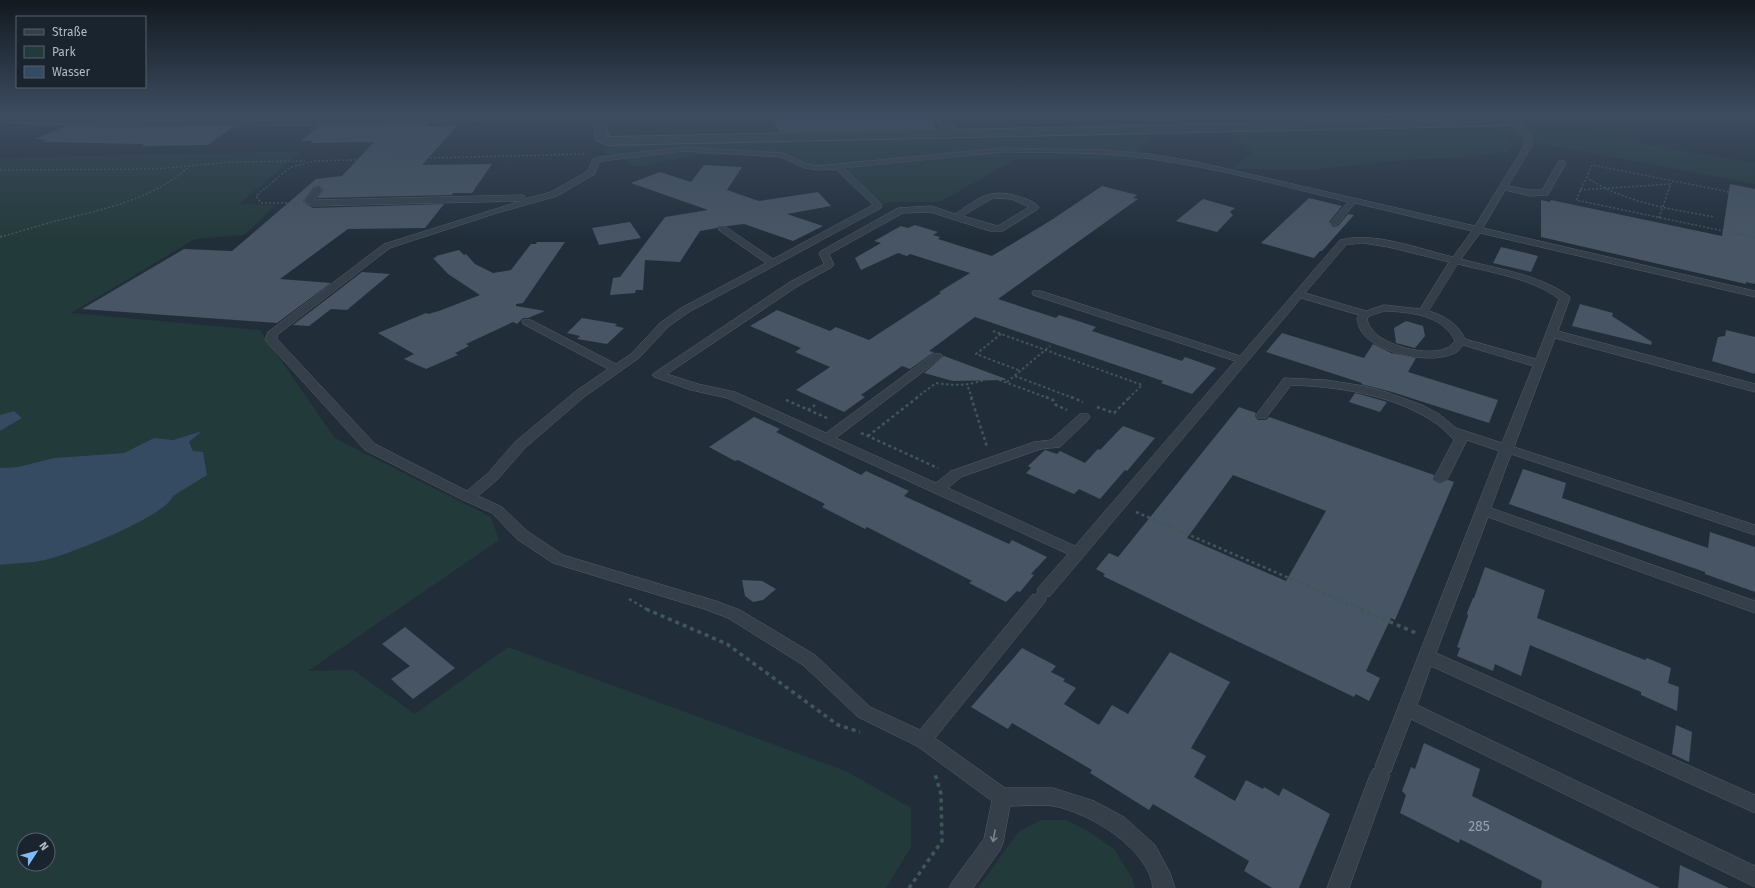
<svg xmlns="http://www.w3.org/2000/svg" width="1755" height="888" font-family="'Fira Sans',sans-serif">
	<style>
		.green { fill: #233a3b; fill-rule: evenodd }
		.water { fill: #344b62 }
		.building { fill: #475564; fill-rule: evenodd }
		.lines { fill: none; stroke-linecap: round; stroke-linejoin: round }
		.lane-casing { stroke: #525d68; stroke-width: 1 }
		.street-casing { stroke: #525d68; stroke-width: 2 }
		.path-far3 { stroke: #405758; stroke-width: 1.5; stroke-dasharray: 2 2; stroke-linecap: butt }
		.path-far2 { stroke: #405758; stroke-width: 2; stroke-dasharray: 2.5 2.5; stroke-linecap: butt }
		.path-far1 { stroke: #405758; stroke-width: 2.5; stroke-dasharray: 3 3; stroke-linecap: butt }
		.path { stroke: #405758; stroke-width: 3.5; stroke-dasharray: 4 4; stroke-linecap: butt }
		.lane { fill: #343f4a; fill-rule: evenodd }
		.street { fill: #343f4a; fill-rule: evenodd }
		.oneway { stroke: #78838f }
		.labels { text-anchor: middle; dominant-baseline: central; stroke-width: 3; stroke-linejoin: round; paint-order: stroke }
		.near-number-label { font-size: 14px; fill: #95a1ae }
	</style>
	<rect width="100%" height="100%" fill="#212e3a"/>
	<!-- green -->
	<path class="green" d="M1508 123 1532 125 1755 163V184L1553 146 1502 134 1513 145 1506 152 1466 157 1407 160 1318 169H1231L1252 152 1229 130Z
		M1142 132 1150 141 1139 148 1137 160 1016 159 940 202H892L874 206 838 172 799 166 783 158 751 154 699 155 635 167 621 157 605 153 610 144Z
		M302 151 239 204 276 205 244 235 195 239 71 313 260 330 334 437 340 441 491 517 499 540 308 671 353 670 415 714 508 647 846 771 911 808V847L886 888H0V565L19 562 172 496 207 474 193 451 189 442 201 431 173 440 154 438 124 453 54 458 18 467 0 468V431L22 418 14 411 0 415V158ZM24 840H48V864H24Z
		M1041 820H1065L1088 831 1114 849 1132 878 1135 888H978L1019 831Z"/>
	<!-- water -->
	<path class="water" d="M14 411 22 418 0 431V415Z
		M202 431 189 442 193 451 203 452 207 475 173 496C166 516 72 553 49 559 37 563 14 563 0 565V468L18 467 54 458 124 453 154 438 173 440Z"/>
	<!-- building -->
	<path class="building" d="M88 115H252L248 117 190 118Z
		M805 115H930L934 120V129L780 132 770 118Z
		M428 123V126L458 125 422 165 492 164 472 193H453L452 195 317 198 323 190 319 186 314 187 303 201 313 208 444 204 425 228 348 229 280 279 331 283 277 323 82 309 184 249 232 251 316 179 342 176 374 142 310 143 313 141H301L319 126Z
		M65 126 127 127H233L208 145 142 146 144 144 41 142 46 140 35 139Z
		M704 165 742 167 727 190 759 201 818 192 831 206 787 214 823 226 793 241 744 224 728 226H720L717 228 700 231 680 262 645 260 643 290H636L635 293 610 295 613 278 620 277 665 217 708 210 631 183 660 172 691 182Z
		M1730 184 1755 189V284L1746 282V284L1541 237V200L1550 202 1551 200 1722 236Z
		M1102 186 1137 195 1133 198 1138 199 998 299 1056 318 1059 315 1072 319 1096 327 1092 331 1182 361 1185 357 1216 368 1192 394 1161 383 1163 381 975 317 929 351 934 352 910 369 902 366 861 395 865 397 844 412 796 390 830 367 795 352 801 348 750 326 777 310 830 331 836 327 869 340 941 293 939 292 970 273 910 254 907 256 898 253 861 270 855 258 881 243 874 241 901 226 908 228 915 225 938 232 933 235 940 237 938 239 992 256 1053 219Z
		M1309 198 1342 206 1329 222 1333 227 1338 226 1348 214 1354 215 1322 251H1320L1314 258 1261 243Z
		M1203 199 1235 208 1230 212 1233 215 1217 232 1176 221Z
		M630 222 641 238 599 245 592 228Z
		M537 242H565L523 303 516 304V306L545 311 528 318H523L517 324 513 322 466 344 469 346 455 353 458 355 426 369 404 359 414 354 378 333 426 313 428 314 439 311 480 295 448 274 433 258 437 257 436 256 459 250 464 255 466 254 475 264 493 273 511 270 531 244H536Z
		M1501 247 1538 256 1531 272 1493 263Z
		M362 272 390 274 347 310 331 309 309 326 293 325Z
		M1580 304 1613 313 1612 316 1652 342 1651 345 1572 326Z
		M582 318 617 324 615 326 624 328 607 344 577 339 580 336 567 333Z
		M1406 321 1423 326 1425 336 1415 348 1396 343 1394 328Z
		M1726 330 1755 337V374L1712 361 1718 337 1725 336Z
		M1282 333 1364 358 1373 344 1391 353 1416 358 1408 372 1498 400 1489 423 1392 392 1361 384 1362 383 1266 352Z
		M944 356 1006 379 1005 380 953 381 924 373Z
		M1355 393 1363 395 1387 402 1380 412 1349 402Z
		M1239 407 1256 413 1255 416 1258 420H1266L1269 417 1434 475 1433 479 1436 482 1441 483 1448 480 1454 482 1395 620 1391 618 1366 671 1380 678 1369 701 1356 694 1354 697 1218 632 1103 576 1105 574 1096 569 1109 553 1118 557ZM1233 475 1326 511 1286 581 1187 538Z
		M754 417 780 429 776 432 861 475 866 471 909 491 904 496 1009 544 1012 540 1047 557 1031 574 1034 575 1020 592 1017 591 1006 602 969 583 972 581 867 527 865 529 822 507 825 504 738 460 735 461 709 447Z
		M1123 426 1155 438 1127 471 1125 470 1100 499 1079 489 1074 494 1026 473 1031 468 1028 466 1045 450 1057 454 1060 451 1085 463 1098 449 1100 450Z
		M1523 469 1566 483 1562 498 1708 548 1710 532 1755 547V592L1705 574V572L1509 504Z
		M1485 567 1545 590 1537 618 1645 660 1647 658 1671 668 1668 683 1679 687 1677 711 1641 695V692L1530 645 1521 676 1495 664 1493 671 1457 656 1460 648 1457 647 1468 616 1467 613 1473 598H1474Z
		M742 580 762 581 776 589 763 600 753 602 745 596Z
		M405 627 455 668 413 699 391 679 410 666 382 644Z
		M1022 648 1056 666 1051 672 1065 679 1063 681 1076 688 1064 704 1099 725 1112 705 1128 714 1170 652 1230 682 1191 748 1206 756 1194 777 1235 801 1246 780 1263 789 1264 787 1279 796 1283 788 1330 814 1299 888H1272L1244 871 1249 861 1153 804 1149 810 1090 773 1092 770 1012 723 1008 729 971 707Z
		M1676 725 1692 732 1689 762 1672 754Z
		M1424 743 1480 769 1472 796 1660 888H1541L1542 881 1460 839 1459 843 1400 813 1406 795 1402 791 1411 767 1415 769Z
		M1680 865 1729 888H1678Z"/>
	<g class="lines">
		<!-- lane casing -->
		<g class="lane-casing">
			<path id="lane" d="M1512 119H1518L1532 137V146L1508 186 1530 190H1542L1559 161H1565L1566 163 1548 195 1530 196 1505 190 1483 228 1755 291V297L1480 233 1461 259C1497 269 1538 274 1569 296L1570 298 1558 331 1755 384V392L1555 338 1514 447 1755 525V535L1511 454 1491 508 1755 601V613L1488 517 1436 653 1755 795V813L1431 666 1417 705 1755 866V887L1411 719 1393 766 1391 772 1388 773 1390 775 1349 888H1327L1370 775 1373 769 1376 768 1375 766 1499 451 1467 440 1448 478 1446 481 1441 482 1436 481 1434 478 1454 440C1447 433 1440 425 1431 420 1389 394 1339 387 1291 385L1266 418H1258L1256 415 1284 378 1326 380 1364 386 1386 392 1422 405 1439 414 1456 428 1502 443 1533 366 1463 345C1461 347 1459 350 1457 352 1433 366 1376 354 1361 331 1359 327 1358 323 1357 319L1359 315 1301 298 1083 557 1050 596 1045 597 1046 599 1044 603 935 738 1005 788H1053L1094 801 1124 817 1155 845 1170 873 1175 888H1153C1149 849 1089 812 1053 806 1040 804 1024 806 1010 806L1003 843 1000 850 973 888H949L953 881 984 839 992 801 917 746 858 717 803 665 728 618 704 609 553 563 517 539 492 513 463 500 365 450 265 340 268 332 384 244 521 201 313 206 304 201 305 199 315 188 318 187 322 190 314 200 522 195 525 196V199L551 192 588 171 593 159 599 157 685 147 783 153 807 164 818 166 1002 148 1103 150 1150 154 1197 162 1475 226 1524 146V137L1511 121ZM685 151 781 157 805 168 818 170 836 169 873 205 773 259 726 227H720L718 229 720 231 766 263 681 308 660 323 631 354 616 364 531 320H523L522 322 523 324 608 369 576 391 515 442 488 473 467 491 375 444 277 339V335L390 248 497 213 557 196 595 174 599 162 603 161ZM1002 152C1051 153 1102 151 1151 159 1217 168 1283 186 1348 202L1330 223 1334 226 1337 225 1355 203 1472 231 1453 257C1419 249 1374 231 1340 240L1240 356 1041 291H1033L1032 293 1033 295 1235 361 1075 546 948 488 961 477 1041 449 1060 447 1088 420 1090 417 1088 414H1080L1051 440 1034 442 951 471 936 483 836 438 941 358 943 356 941 354H933L826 433 735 392 698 384 667 374 798 286 832 267 834 265 829 254 903 213 930 212 990 231H1003L1038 209 1039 207C1035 202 1027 199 1020 197 990 187 979 198 955 214L931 206 898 208 821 251 819 253 824 264 790 282 654 373 652 375 654 377 691 390 727 398 1068 554 1038 588 1037 594 1032 595 920 730 870 707 815 655 740 610 716 601 563 555 527 531 502 507 478 496 498 479 525 448 584 397 639 358 668 327 689 312 881 208 882 206 881 204 844 168ZM994 198 1011 199 1029 207 998 226 963 216ZM1363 243 1388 247 1449 262 1420 309 1384 305 1366 311 1305 293 1346 245ZM1458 264C1492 273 1531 278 1559 299L1536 359 1465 339C1458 324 1445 316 1429 311ZM1385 311C1410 312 1443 315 1455 341 1453 343 1451 346 1449 347 1430 358 1382 346 1371 328 1369 326 1368 322 1367 319L1370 316Z"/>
		</g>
		<!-- street casing -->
		<g class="street-casing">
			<path id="street" d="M0 115 190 119 317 118 434 115H513L511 118 507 119C338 126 169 129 0 122Z
				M592 115H604L608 136 610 137 942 130 939 123 931 115H944L948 118 955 130 1515 117 1519 118 1521 121 1519 124 1515 125 608 145 598 141 596 138Z"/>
		</g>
		<!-- path-far3 -->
		<path class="path-far3" d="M1722 115 1755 120
			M0 170 155 169 231 162 305 161
			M1586 177C1625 203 1670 209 1715 217
			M1580 190 1671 184
			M295 203H261L256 196 289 168 314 161 584 154
			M1659 218 1671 183
			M0 237C19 232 37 226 56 221 104 209 152 200 190 166
			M1752 237 1576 200 1592 165 1755 197"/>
		<!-- path-far2 -->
		<path class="path-far2" d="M1747 236 1755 238
			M0 237 2 236
			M993 331 1142 385 1129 398
			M1001 334 976 354 1021 371
			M1015 376 1073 398
			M1007 382 1050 346
			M968 387 972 398
			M916 398 936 383C956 386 972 386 991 377L1048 398"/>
		<!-- path-far1 -->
		<path class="path-far1" d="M971 397 987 447
			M1046 397 1053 400 1056 405 1067 410
			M1071 397 1083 402
			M786 400 827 418
			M1097 407 1114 413 1130 397
			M808 410 815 405
			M861 433 938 468
			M868 436 918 397
			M1136 512 1363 610
			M629 599 648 610"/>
		<!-- path -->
		<path class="path" d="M646 609 727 644 838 725 860 732
			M1360 609 1416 633
			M909 888 942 841 941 794 935 774"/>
		<!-- lane -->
		<use href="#lane" class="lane"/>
		<!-- street -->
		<use href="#street" class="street"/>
	</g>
	<!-- one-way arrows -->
	<defs><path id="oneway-shaft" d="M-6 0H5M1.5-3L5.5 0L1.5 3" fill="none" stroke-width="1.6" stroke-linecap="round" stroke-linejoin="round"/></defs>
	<use class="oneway" href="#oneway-shaft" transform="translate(994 836) rotate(101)"/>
	<!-- sky -->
	<linearGradient id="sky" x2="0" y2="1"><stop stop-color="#121920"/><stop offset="0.48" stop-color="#3d4c60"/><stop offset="1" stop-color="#3d4c60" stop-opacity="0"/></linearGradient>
	<rect width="1755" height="239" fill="url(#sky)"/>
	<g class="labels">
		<!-- near-number labels -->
		<g class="near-number-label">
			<text x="1479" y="826">285</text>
		</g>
	</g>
	<!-- legend -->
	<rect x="16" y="16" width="130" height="72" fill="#1a242f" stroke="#56606c"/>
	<rect x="24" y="29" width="20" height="6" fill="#343f4a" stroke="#56606c"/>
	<text x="52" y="36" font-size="12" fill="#afbac7">Straße</text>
	<rect x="24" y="46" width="20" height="12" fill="#233a3b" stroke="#56606c"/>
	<text x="52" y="56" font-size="12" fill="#afbac7">Park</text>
	<rect x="24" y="66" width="20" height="12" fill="#344b62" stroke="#56606c"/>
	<text x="52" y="76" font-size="12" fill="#afbac7">Wasser</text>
	<!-- north arrow -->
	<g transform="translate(36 852) rotate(54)"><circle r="19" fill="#1a242f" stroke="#56606c"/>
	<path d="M0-3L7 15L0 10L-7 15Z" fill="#80bafb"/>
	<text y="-6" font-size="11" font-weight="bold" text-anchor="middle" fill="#afbac7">N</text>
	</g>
</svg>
